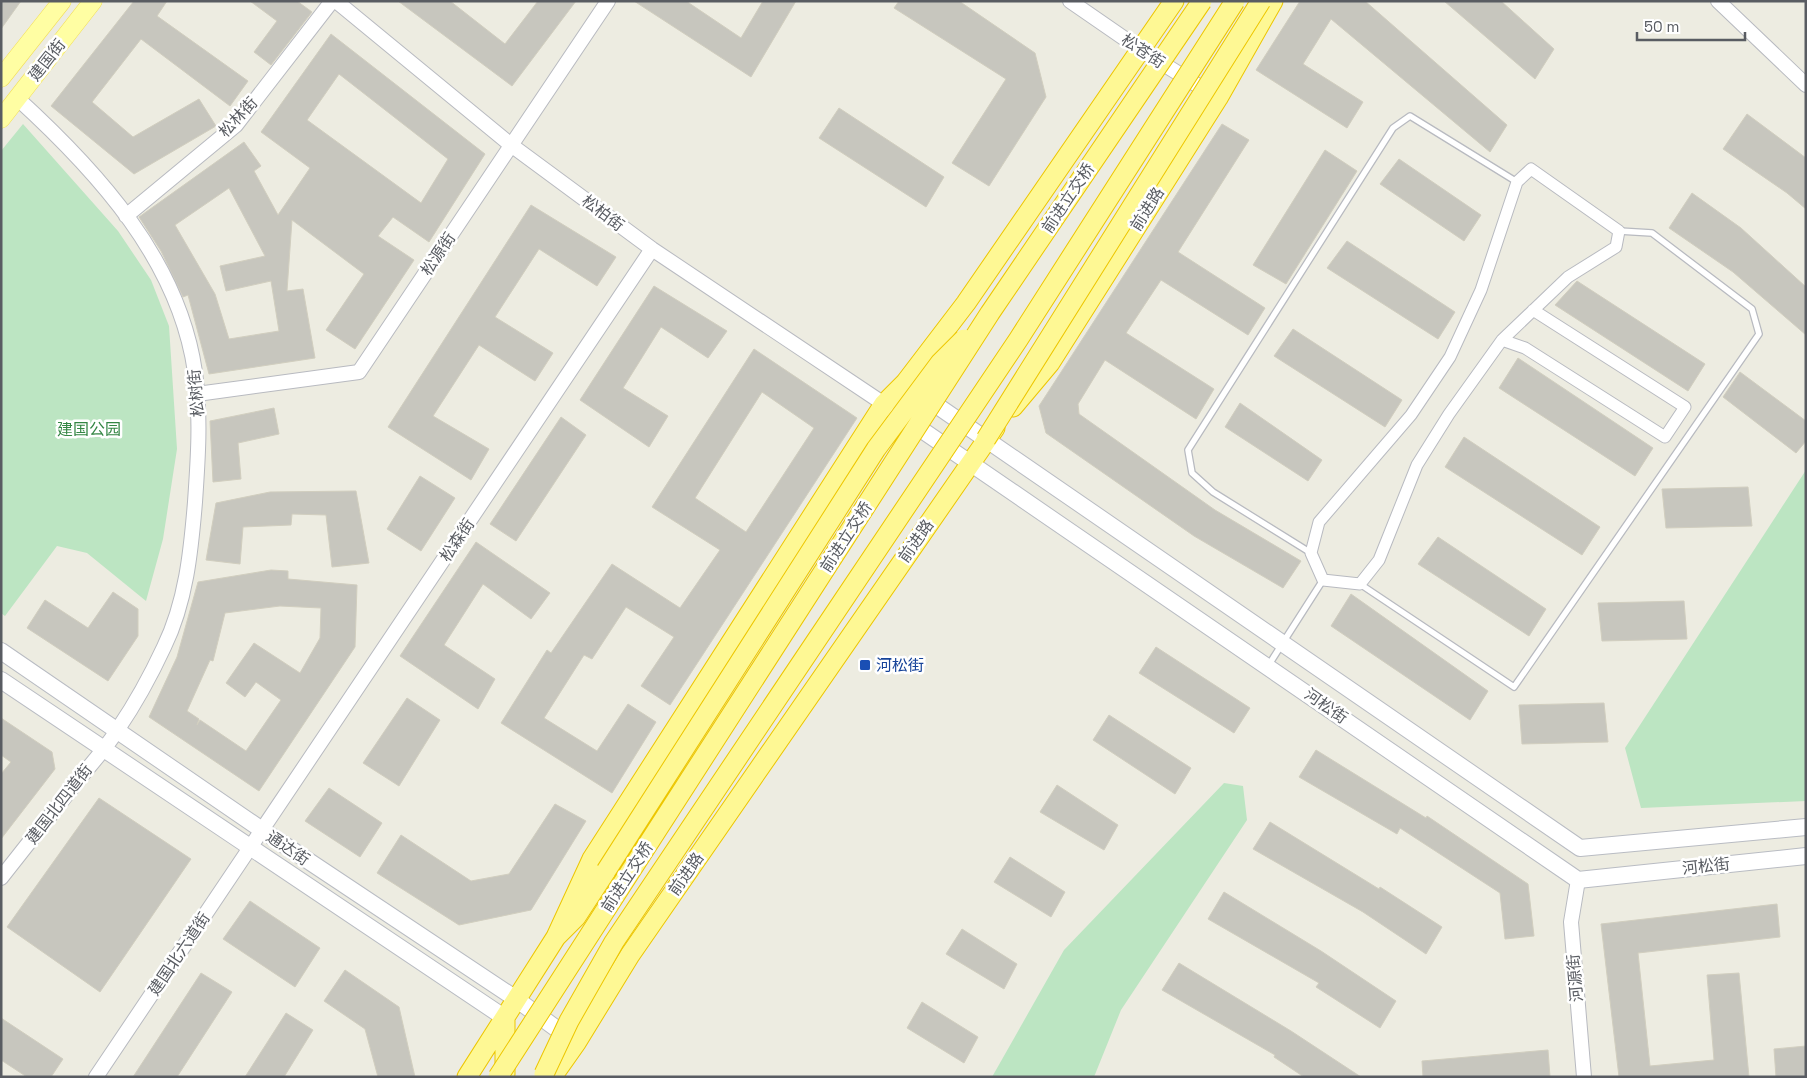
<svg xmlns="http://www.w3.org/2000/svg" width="1807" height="1078" font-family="'Space Grotesk','Noto Sans SC',sans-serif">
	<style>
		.green { fill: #bce5c2 }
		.building { fill: #c7c6be; stroke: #d1cebf; fill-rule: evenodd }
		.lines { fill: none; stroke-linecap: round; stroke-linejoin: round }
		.service-casing { stroke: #b8bac0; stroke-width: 8 }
		.minor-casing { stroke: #b8bac0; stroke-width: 13 }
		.tertiary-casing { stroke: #b8bac0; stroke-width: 16 }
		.secondary-casing { stroke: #b9bcc3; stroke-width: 18 }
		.primary-casing { stroke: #f3de53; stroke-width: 19 }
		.trunk-casing { stroke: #edc600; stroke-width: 21 }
		.service { stroke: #fff; stroke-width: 5.5 }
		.minor { stroke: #fff; stroke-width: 11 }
		.tertiary { stroke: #fff; stroke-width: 14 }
		.secondary { stroke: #fff; stroke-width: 16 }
		.primary { stroke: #fffea3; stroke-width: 18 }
		.trunk { stroke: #fef894; stroke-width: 19 }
		.trunk-bridge-casing { stroke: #edc600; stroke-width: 21; stroke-linecap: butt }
		.trunk-bridge { stroke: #fef894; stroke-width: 19 }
		.transit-dot { fill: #1a4fb4; stroke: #fff; stroke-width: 2 }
		.labels { text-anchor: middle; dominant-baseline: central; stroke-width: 5; stroke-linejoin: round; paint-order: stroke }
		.street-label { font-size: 16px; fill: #595c62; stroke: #fff }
		.park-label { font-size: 16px; fill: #348644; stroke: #fff }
		.transit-label { font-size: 16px; fill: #164399; stroke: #fff; text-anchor: start }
	</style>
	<rect width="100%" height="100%" fill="#edece1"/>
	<!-- green -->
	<path class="green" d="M23 124 118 231 151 280 169 326 177 449 163 539 146 601 87 553 57 546 5 616 1 613V151Z
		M1806 470V801L1641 808 1625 748Z
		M1224 783 1243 786 1247 820 1121 1010 1094 1077H992L1064 950Z"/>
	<!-- building -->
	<path class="building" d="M1 1H21L1 29Z
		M134 1H167L157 16 248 81 230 106 141 39 92 102 133 137 199 99 216 126 134 174 51 106Z
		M250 1H297L312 12 271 65 254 52 277 21Z
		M398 1H450L505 44 538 1H576L512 86Z
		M634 1H686L741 38 763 1H796L751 77Z
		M899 1H959L1035 53 1046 97 989 186 952 163 1006 79 894 8Z
		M1300 1H1365L1507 125 1490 152 1331 19 1303 64 1363 102 1347 128 1256 70Z
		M1444 1H1501L1554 49 1535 79Z
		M331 34 485 154 429 242 393 217 378 236 414 260 355 349 326 330 364 274 292 220 287 291 303 289 315 358 209 374 188 295 183 297 161 251 139 217 244 142 261 166 254 171 278 215 310 168 261 132ZM339 74 448 159 421 203 307 120ZM229 188 265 256 220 266 226 291 271 281 279 331 229 339 215 294 175 225Z
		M839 108 944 177 926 207 819 138Z
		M1747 114 1806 158V209L1787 193 1723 149Z
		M1222 124 1249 140 1178 252 1265 308 1248 335 1161 280 1126 333 1214 389 1196 419 1105 360 1078 404 1079 414 1215 510 1301 561 1283 588 1194 536 1046 433 1039 406Z
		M1325 150 1357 171 1286 284 1253 265Z
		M1399 159 1481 215 1464 241 1380 184Z
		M1692 193 1741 228 1806 287V335L1733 272 1669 228Z
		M531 205 616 257 597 286 539 249 495 317 553 353 535 381 479 345 433 416 489 449 471 480 388 427Z
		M1347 241 1455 312 1438 339 1327 268Z
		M1577 281 1705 364 1688 391 1555 305Z
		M654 286 727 331 708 358 661 327 623 388 668 416 649 447 580 400Z
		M1293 329 1402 400 1385 427 1274 356Z
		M754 349 857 418 670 705 641 686 674 637 626 607 592 659 584 655 544 718 597 751 628 704 656 722 612 793 501 723 547 650 551 653 612 564 680 608 720 550 652 507ZM762 392 814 428 746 532 695 498Z
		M1518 358 1653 448 1635 476 1499 388Z
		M1740 372 1806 421V441L1796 453 1723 397Z
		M1240 403 1322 460 1308 481 1225 427Z
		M274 408 279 434 238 443 241 479 213 482 210 421Z
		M561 417 586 435 516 541 490 524Z
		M1464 437 1600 527 1582 555 1445 467Z
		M420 476 455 498 421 551 387 529Z
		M1748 487 1752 526 1666 528 1662 489Z
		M356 491 369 563 332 567 326 515 292 514 291 525 243 527 240 564 206 560 216 503 270 492Z
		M1438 537 1546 609 1529 636 1418 564Z
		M476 542 550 593 531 619 483 584 444 645 495 679 478 709 400 656Z
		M271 570 288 571V579L357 585 355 647 259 791 149 717 177 657 198 582ZM280 606 321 608 320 638 300 673 254 643 226 683 245 697 256 682 281 700 246 751 200 720 197 725 199 719 187 711 210 660 213 661 225 613Z
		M113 592 138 609V636L108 681 27 628 45 600 88 628Z
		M1351 594 1488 691 1470 720 1331 626Z
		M1684 601 1687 639 1602 641 1598 603Z
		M1156 647 1250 708 1234 733 1139 673Z
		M407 698 440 720 399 786 363 763Z
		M1604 703 1608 742 1522 744 1519 705Z
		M1109 715 1191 768 1175 794 1093 740Z
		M1 718 52 752 55 769 1 839V774L11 762 1 755Z
		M1316 750 1426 818 1427 816 1528 884 1534 936 1505 939 1500 893 1400 828 1397 834 1299 777Z
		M1057 785 1118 825 1104 850 1040 812Z
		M329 788 382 823 360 857 305 821Z
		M99 798 191 859 100 992 7 927Z
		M555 804 586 821 531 910 459 925 377 873 401 835 471 881 509 874Z
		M1270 822 1379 889 1380 887 1442 927 1426 954 1363 912 1253 849Z
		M1010 857 1065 892 1051 917 994 882Z
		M1224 892 1321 951 1396 1001 1380 1028 1316 987 1319 983 1208 919Z
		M250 901 320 948 295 987 223 939Z
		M1777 904 1780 937 1638 953 1650 1066 1714 1060 1707 975 1739 973 1749 1077H1619L1601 924Z
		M962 929 1017 964 1004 989 946 954Z
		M1179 963 1291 1031 1361 1077H1304L1274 1057 1275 1055 1162 990Z
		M345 970 399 1007 415 1077H378L365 1029 324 1001Z
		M201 973 232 992 177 1077H133Z
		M922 1002 978 1037 964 1063 907 1028Z
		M286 1013 313 1030 284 1077H245Z
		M1 1018 63 1059 51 1077H27L1 1060Z
		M1806 1046V1077H1776L1774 1049Z
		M1548 1050 1550 1077H1423L1422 1061Z"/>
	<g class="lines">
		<!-- service casing -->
		<g class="service-casing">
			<path id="service" d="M1311 553 1213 492 1192 473 1188 450 1393 128 1410 116 1517 182
				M1360 584 1514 687 1759 334 1752 309 1652 233 1619 231
				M1268 666 1323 580"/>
		</g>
		<!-- minor casing -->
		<g class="minor-casing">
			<path id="minor" d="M1531 169 1619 231 1616 247 1568 277 1502 340 1449 414 1417 465 1379 560 1360 584 1323 580 1311 553 1319 522 1411 415 1450 357 1481 290 1517 182Z
				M1502 340 1525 348 1665 437 1685 407 1533 310"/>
		</g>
		<!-- tertiary casing -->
		<g class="tertiary-casing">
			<path id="tertiary" d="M336 1 511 145 652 249 884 404
				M1070 1 1141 50 1213 95
				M1718 1 1806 85
				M126 216 236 125 332 1
				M197 394 359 372 608 1
				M1 878C27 845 53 812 79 779 92 763 107 747 118 729 135 704 151 675 164 647 186 602 191 551 195 502 198 459 201 416 195 372 179 260 97 171 17 98
				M1578 880 1571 922 1584 1077
				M96 1077 652 249"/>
		</g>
		<!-- secondary casing -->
		<g class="secondary-casing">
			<path id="secondary" d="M923 396 1580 848 1806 827
				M884 404 1578 880 1806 856
				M1 651 262 830 516 999 572 1040
				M1 680 505 1018"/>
		</g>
		<!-- primary casing -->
		<g class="primary-casing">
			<path id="primary" d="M1 78 62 1
				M1 119 93 1"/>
		</g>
		<!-- trunk casing -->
		<g class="trunk-casing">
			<path id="trunk" d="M1013 407 1050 363 1218 98 1273 1
				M556 937 592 859 884 404 905 383 966 303 1174 1
				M505 1074V1018
				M467 1077 556 937 576 917 606 871
				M552 1077 576 1043 630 955 995 428"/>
		</g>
		<!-- service -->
		<use href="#service" class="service"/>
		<!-- minor -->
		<use href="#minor" class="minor"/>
		<!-- tertiary -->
		<use href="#tertiary" class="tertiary"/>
		<!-- secondary -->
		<use href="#secondary" class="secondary"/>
		<!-- primary -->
		<use href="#primary" class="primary"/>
		<!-- trunk -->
		<use href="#trunk" class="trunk"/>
		<!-- trunk-bridge casing -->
		<g class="trunk-bridge-casing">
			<path id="trunk-bridge" d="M986 439 1261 1
				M606 871 876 449 940 363 964 339
				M544 1074 569 1021 614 942 1018 340 1235 1
				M498 1077 990 313 1202 1"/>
		</g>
		<!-- trunk-bridge -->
		<use href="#trunk-bridge" class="trunk-bridge"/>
	</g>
	<!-- markers -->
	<rect class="transit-dot" x="859" y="659" width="12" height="12" rx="2.5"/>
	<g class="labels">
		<!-- street labels -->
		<g class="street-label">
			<text transform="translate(1143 51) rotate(33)">松苍街</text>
			<text transform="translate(47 60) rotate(-52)">建国街</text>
			<text transform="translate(238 117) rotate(-47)">松林街</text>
			<text transform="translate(1068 198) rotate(-56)">前进立交桥</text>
			<text transform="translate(1147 209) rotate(-58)">前进路</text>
			<text transform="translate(603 213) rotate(37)">松柏街</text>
			<text transform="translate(438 254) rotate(-56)">松源街</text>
			<text transform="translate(196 393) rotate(-95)">松树街</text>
			<text transform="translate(846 537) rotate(-57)">前进立交桥</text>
			<text transform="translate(457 540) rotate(-56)">松森街</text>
			<text transform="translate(916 541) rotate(-55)">前进路</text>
			<text transform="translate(1326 706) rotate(35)">河松街</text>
			<text transform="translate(59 804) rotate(-52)">建国北四道街</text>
			<text transform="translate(288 848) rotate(34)">通达街</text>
			<text transform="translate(1706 866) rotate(-6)">河松街</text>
			<text transform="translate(686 874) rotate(-55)">前进路</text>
			<text transform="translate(627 877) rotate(-57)">前进立交桥</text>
			<text transform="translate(179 954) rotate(-56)">建国北六道街</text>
			<text transform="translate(1575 978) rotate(-95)">河源街</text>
		</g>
		<!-- park labels -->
		<g class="park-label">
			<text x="89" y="429">建国公园</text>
		</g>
		<!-- transit labels -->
		<g class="transit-label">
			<text x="876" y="665">河松街</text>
		</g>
	</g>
	<!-- border -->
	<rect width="1807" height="1078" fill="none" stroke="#595c62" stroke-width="5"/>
	<!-- scale -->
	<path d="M1637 32v8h108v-8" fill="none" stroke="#595c62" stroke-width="2.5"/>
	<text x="1644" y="32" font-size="15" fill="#595c62" stroke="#ffffff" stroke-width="4" paint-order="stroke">50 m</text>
</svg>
